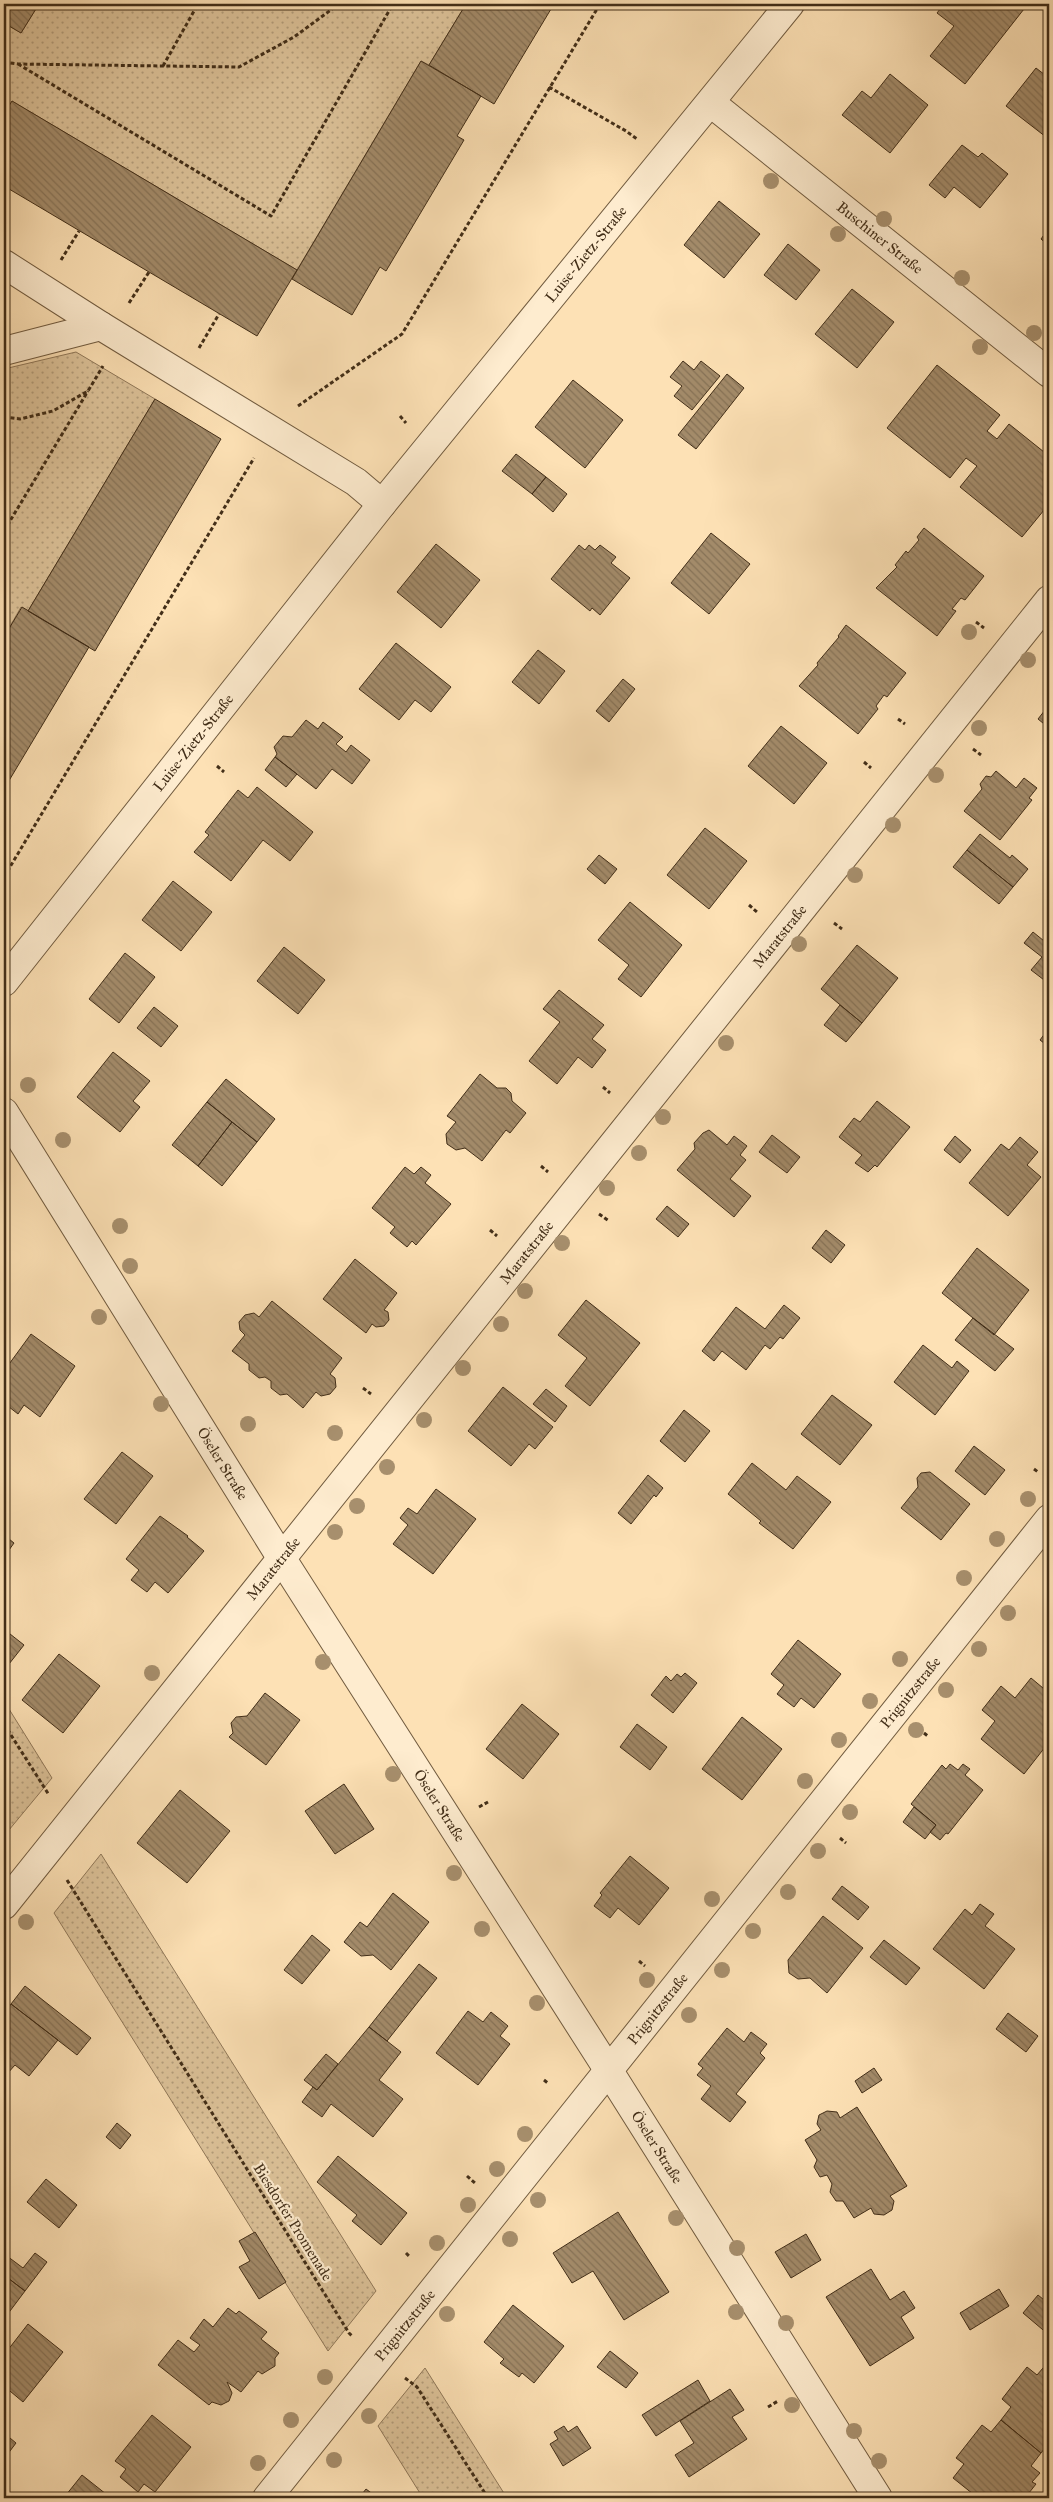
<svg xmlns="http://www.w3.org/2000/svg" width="1053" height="2502" font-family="'IM FELL Great Primer',serif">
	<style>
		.grass { fill: url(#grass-dots); stroke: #907859 }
		.building { fill: url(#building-back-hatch); stroke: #422e18 }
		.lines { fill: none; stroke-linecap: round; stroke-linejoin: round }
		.minor-casing { stroke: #715b3f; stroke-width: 30 }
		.path { stroke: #422e18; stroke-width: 3; stroke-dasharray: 4 2.5; stroke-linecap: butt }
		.minor { stroke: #feeccf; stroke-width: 28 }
		.tree { fill: #a78f6d }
		.labels { text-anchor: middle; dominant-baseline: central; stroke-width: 4.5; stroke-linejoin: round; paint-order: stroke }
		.street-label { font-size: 15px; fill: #422e18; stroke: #feeccf }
	</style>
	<defs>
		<pattern id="grass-dots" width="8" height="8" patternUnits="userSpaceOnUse" patternTransform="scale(1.25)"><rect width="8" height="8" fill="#ddc39a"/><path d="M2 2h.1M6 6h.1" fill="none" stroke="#b59f7d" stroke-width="1.8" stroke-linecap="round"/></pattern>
		<pattern id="building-back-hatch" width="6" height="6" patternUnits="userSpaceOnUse" patternTransform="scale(1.25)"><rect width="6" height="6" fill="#a38b6a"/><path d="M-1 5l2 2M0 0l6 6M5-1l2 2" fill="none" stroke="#867256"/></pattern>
	</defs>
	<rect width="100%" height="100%" fill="#fde1b5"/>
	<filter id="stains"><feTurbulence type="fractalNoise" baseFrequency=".004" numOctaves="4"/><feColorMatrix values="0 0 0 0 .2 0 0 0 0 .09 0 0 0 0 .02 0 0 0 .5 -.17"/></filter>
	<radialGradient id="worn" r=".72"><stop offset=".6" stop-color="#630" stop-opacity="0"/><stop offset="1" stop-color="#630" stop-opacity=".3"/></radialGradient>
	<!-- grass -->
	<path class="grass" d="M39 4H466L429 65 421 61 297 270 12 101 4 114V23L21 33Z
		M76 352 155 399 28 611 21 607 4 637V369Z
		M4 1701 52 1778 4 1836Z
		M101 1854 376 2291 328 2351 54 1913Z
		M425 2368 507 2498H423L378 2426Z"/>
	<!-- building -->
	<path class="building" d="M4 4H39L21 33 4 23Z
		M466 4H554L494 104 429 65Z
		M944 4H1017L1024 9 965 84 930 56 954 26 937 13Z
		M421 61 481 96 457 136 464 140 386 271 380 267 352 315 292 279Z
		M1036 68 1049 78V132L1046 137 1006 106Z
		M890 74 928 105 890 153 842 115 862 91 871 98Z
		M12 101 297 270 257 336 4 186V114Z
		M962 145 978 157 982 153 1008 174 980 208 954 187 945 198 929 185Z
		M719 201 760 234 724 278 684 245Z
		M1049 228V246L1041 239Z
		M788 244 820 270 796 300 764 275Z
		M852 289 894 322 857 368 815 334Z
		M683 361 694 370 701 361 720 376 692 410 674 396 682 386 670 377Z
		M937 365 1000 415 987 431 997 439 1009 424 1049 456V504L1022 537 960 487 977 466 966 458 950 478 887 428Z
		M727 374 744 388 696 449 678 435Z
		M573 380 623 420 585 468 535 427Z
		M155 399 221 439 95 651 28 611Z
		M516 454 546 477 532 494 502 471Z
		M546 477 567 494 553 512 532 494Z
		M924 528 984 576 965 600 961 598 952 609 956 611 937 636 876 588 897 567 895 565 906 551 908 553 919 540 917 537Z
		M711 533 750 564 709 614 671 583Z
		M436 544 480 580 441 628 397 592Z
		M579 545 585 550 589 545 595 550 600 545 616 557 611 563 630 578 600 615 592 608 590 611 551 579Z
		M22 607 89 647 4 789V637Z
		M846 625 906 673 887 697 884 695 876 706 878 709 858 734 799 686 818 665 817 663 839 637 838 636Z
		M396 643 451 687 431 712 415 700 399 720 359 689Z
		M538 650 565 671 539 704 512 682Z
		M623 679 635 689 609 722 596 711Z
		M1049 705V728L1038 719Z
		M306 720 318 729 323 722 343 737 336 744 346 752 351 745 370 760 352 784 332 769 316 789 275 757 277 754 274 747 283 736 292 737Z
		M781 726 827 763 794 804 748 766Z
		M275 757 297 774 286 787 265 770Z
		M996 771 1016 788 1024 778 1037 788 1029 798 1032 800 1000 840 964 811 982 789 980 784 986 776 991 777Z
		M257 787 313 832 290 861 263 840 231 881 194 852 209 835 205 832 238 790 248 798Z
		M705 828 747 861 709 909 667 875Z
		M980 834 1010 858 1012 855 1028 869 1013 887 967 850Z
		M967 850 1013 887 999 904 953 867Z
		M599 855 617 869 605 884 587 869Z
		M173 881 212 912 181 951 142 920Z
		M630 902 682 945 641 997 618 979 629 965 598 940Z
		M1033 932 1049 945 1048 983 1031 970 1042 957 1024 943Z
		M857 945 898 978 862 1023 821 989Z
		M284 947 325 980 298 1014 257 981Z
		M125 953 155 977 119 1023 89 999Z
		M559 990 604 1025 592 1039 606 1050 592 1068 578 1057 557 1084 529 1061 560 1022 543 1009Z
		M840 1005 862 1023 846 1042 824 1025Z
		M154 1007 178 1026 161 1047 137 1028Z
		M1049 1028V1047L1040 1040Z
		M113 1052 150 1081 133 1101 140 1107 120 1132 77 1097Z
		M480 1074 497 1088H506L511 1093 512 1101 526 1113 510 1133 506 1130 482 1161 465 1148 456 1150 447 1144 446 1134 456 1122 447 1116Z
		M226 1079 275 1119 257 1142 207 1102Z
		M877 1101 910 1127 877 1167 875 1165 868 1172 855 1163 862 1155 839 1137 854 1118 860 1122Z
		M207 1102 232 1122 198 1166 172 1145Z
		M232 1122 257 1142 222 1186 198 1166Z
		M709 1130 727 1145 734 1136 747 1146 740 1155 746 1160 730 1179 751 1196 734 1217 677 1170 695 1149 694 1143 703 1133Z
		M772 1135 800 1157 787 1173 759 1152Z
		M955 1136 971 1150 960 1163 944 1150Z
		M1020 1137 1038 1152 1027 1165 1041 1177 1008 1216 969 1183 1001 1144 1009 1150Z
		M405 1167 414 1174 421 1167 431 1175 425 1183 451 1204 416 1245 412 1241 407 1247 390 1233 395 1227 372 1208Z
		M667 1206 689 1224 678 1237 656 1219Z
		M826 1230 845 1245 831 1263 812 1248Z
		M977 1248 1029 1290 994 1335 942 1293Z
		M355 1259 397 1293 384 1310 388 1312 389 1320 384 1326 376 1327 372 1324 366 1333 323 1299Z
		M586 1300 640 1343 590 1406 565 1386 587 1358 558 1335Z
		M272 1301 342 1358 330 1374 335 1378 336 1387 330 1394 321 1396 316 1392 303 1408 287 1394 280 1395 271 1388V1381L265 1377 259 1378 249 1370V1364L232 1351 245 1335 240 1330 239 1322 245 1315 254 1313 259 1317Z
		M784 1305 800 1318 783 1339 780 1337 770 1349 765 1345 746 1370 722 1351 714 1361 702 1351 736 1307 765 1329Z
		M973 1318 1014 1349 995 1371 955 1340Z
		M31 1334 75 1366 40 1417 24 1405 18 1414 4 1403 8 1393 4 1390V1371Z
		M923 1345 952 1368 957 1361 969 1371 935 1415 894 1382Z
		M503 1387 553 1427 535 1449 529 1444 511 1466 468 1431Z
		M546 1389 567 1406 555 1422 533 1404Z
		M832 1395 872 1425 840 1465 801 1434Z
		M684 1410 710 1431 685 1462 660 1441Z
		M974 1446 1005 1470 985 1495 955 1471Z
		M122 1452 153 1476 116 1524 84 1499Z
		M752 1463 786 1490 797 1476 831 1502 793 1549 759 1523 761 1521 728 1494Z
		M930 1472 970 1504 941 1540 901 1508 918 1487 917 1478 921 1473Z
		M648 1475 663 1488 656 1497 654 1495 631 1524 618 1513Z
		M436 1489 476 1519 433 1574 393 1544 408 1525 400 1518 408 1508 417 1514Z
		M160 1516 188 1536 187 1537 204 1551 168 1593 155 1582 147 1592 131 1580 139 1570 126 1559Z
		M4 1535 14 1543 4 1557Z
		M5 1630 24 1645 9 1664 4 1660Z
		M798 1640 841 1674 814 1708 801 1698 794 1707 777 1694 784 1685 771 1674Z
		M59 1654 100 1686 63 1733 22 1700Z
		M685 1673 697 1683 673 1713 651 1695 666 1676 671 1681 677 1674 681 1677Z
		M1031 1678 1049 1693V1742L1024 1774 981 1739 995 1721 982 1710 1001 1686 1015 1698Z
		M265 1693 300 1720 266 1765 229 1737 233 1733 231 1723 236 1717 247 1716Z
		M522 1704 559 1734 523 1779 486 1749Z
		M742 1717 782 1749 742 1800 702 1769Z
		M637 1724 667 1747 650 1770 620 1747Z
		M950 1764 958 1770 963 1764 970 1769 965 1775 983 1790 948 1834 946 1833 940 1840 930 1832 936 1825 911 1804 942 1765 946 1769Z
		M344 1784 374 1829 335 1854 305 1811Z
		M180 1790 230 1831 187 1883 137 1843Z
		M914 1807 936 1825 925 1839 903 1822Z
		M630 1856 669 1888 639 1925 618 1908 610 1918 594 1906 602 1895 600 1893Z
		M842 1886 869 1907 858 1920 832 1899Z
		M393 1893 429 1922 391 1970 373 1955 361 1956 344 1942 360 1922 367 1927Z
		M980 1904 994 1914 985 1926 1015 1949 984 1989 933 1949 965 1909 972 1915Z
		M823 1916 863 1948 827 1993 810 1978 798 1979 789 1973 788 1960Z
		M312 1935 330 1950 302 1984 284 1970Z
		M884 1940 920 1968 906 1985 870 1957Z
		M419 1964 437 1978 387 2041 369 2027Z
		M25 1986 91 2038 77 2055 11 2004Z
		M11 2004 58 2040 29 2076 15 2065 7 2074 4 2072V2013Z
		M468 2011 483 2022 491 2012 508 2026 500 2036 510 2044 478 2085 436 2053Z
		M1008 2013 1038 2036 1026 2052 996 2029Z
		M369 2027 401 2052 379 2080 403 2099 373 2137 331 2104 322 2117 302 2102 313 2087 317 2090Z
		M727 2028 744 2042 751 2032 767 2044 760 2053 765 2058 736 2094 746 2102 730 2122 701 2099 711 2086 697 2075 703 2068 698 2064Z
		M326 2054 338 2064 317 2090 304 2080Z
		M874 2068 882 2080 862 2093 855 2081Z
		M857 2107 907 2186 890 2196 894 2201 892 2210 884 2215 874 2214 871 2208 854 2218 843 2201H836L830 2192 832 2184 827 2175 820 2177 814 2167 817 2160 805 2140 821 2130 817 2124 819 2115 827 2111 837 2112 840 2118Z
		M117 2123 131 2135 120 2149 106 2137Z
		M338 2156 407 2213 381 2245 352 2221 357 2215 317 2182Z
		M46 2179 77 2205 59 2228 27 2202Z
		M618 2212 669 2292 624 2320 593 2271 572 2283 553 2253Z
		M255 2232 286 2282 259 2299 239 2267 250 2261 239 2241Z
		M806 2234 821 2260 791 2278 775 2252Z
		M35 2253 47 2262 25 2291 4 2275V2260L7 2256 23 2268Z
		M871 2269 890 2300 904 2291 915 2308 901 2317 914 2338 870 2366 826 2297Z
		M4 2275 25 2291 4 2319Z
		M999 2289 1009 2306 970 2330 960 2313Z
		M1038 2295 1049 2304V2335L1023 2313Z
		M513 2305 564 2346 534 2383 522 2373 519 2377 500 2363 504 2359 484 2342Z
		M228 2308 236 2314 239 2311 267 2332 261 2339 279 2353 275 2358V2366L262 2374 258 2371 241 2392 227 2382 232 2393 229 2401 221 2405 212 2402 209 2405 158 2365 178 2340 194 2352 200 2345 190 2338 204 2319 213 2327Z
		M28 2324 63 2352 23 2402 4 2386V2355Z
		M610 2351 638 2373 626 2388 597 2367Z
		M1049 2361V2443L1041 2453 1001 2420 1011 2407 1002 2399 1027 2367 1037 2375Z
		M698 2380 710 2401 656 2436 642 2415Z
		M730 2389 744 2410 732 2417 747 2439 689 2477 675 2455 694 2443 680 2421Z
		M152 2415 191 2447 155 2492 144 2484 138 2492 120 2477 126 2469 115 2461Z
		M1001 2420 1041 2453 1031 2466 1040 2473 1032 2482 1036 2484 1025 2498 1022 2495 1019 2498H978L953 2478 964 2464 956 2458 982 2425 991 2432Z
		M564 2426 568 2432 577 2426 591 2448 563 2466 550 2444 558 2439 554 2432Z
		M4 2433 16 2443 4 2459Z
		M82 2475 111 2498H70L66 2495Z
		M366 2489 378 2498H359Z"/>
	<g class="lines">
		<!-- minor casing -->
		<g class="minor-casing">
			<g id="minor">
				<path id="s1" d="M711 103 1049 373"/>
				<path d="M4 264 101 326 356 482 382 504"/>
				<path d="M4 351 101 326"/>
				<path id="s2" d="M4 982 382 504 790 4"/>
				<path id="s3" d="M4 1112 282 1559 609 2071 878 2498"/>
				<path id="s4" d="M4 1905 1049 600"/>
				<path id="s5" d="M267 2498 1049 1519"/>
			</g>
		</g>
		<!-- path -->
		<path class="path" d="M4 62 18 64 239 67 294 37 339 4
			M18 64 271 216 393 4
			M163 66 198 4
			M549 87 626 131 637 139
			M4 195 8 189
			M61 260 79 231
			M129 303 149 272
			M199 348 219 314
			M298 406 402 334 600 4
			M400 416 406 423
			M4 417 20 419 53 411 88 391 103 366
			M4 531 88 391
			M976 622 984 628
			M898 719 905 724
			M973 749 981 755
			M864 762 871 768
			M217 766 224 772
			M4 877 254 458
			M749 905 757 912
			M834 923 842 929
			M603 1087 610 1093
			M541 1166 548 1172
			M599 1214 609 1221
			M490 1230 497 1236
			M363 1388 371 1394
			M1034 1469 1038 1472
			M4 1724 49 1795
			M924 1733 929 1737
			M479 1807 488 1802
			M840 1838 846 1843
			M67 1880 349 2333 353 2337
			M639 1961 645 1966
			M544 2080 549 2084
			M467 2176 476 2184
			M406 2253 410 2257
			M405 2378 417 2387 488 2498
			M768 2407 778 2401"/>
		<!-- minor -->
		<use href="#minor" class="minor"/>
	</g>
	<!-- trees -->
	<g class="tree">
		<circle cx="771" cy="181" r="8"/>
		<circle cx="884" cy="219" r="8"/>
		<circle cx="838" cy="234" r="8"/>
		<circle cx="962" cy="278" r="8"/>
		<circle cx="1034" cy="333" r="8"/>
		<circle cx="980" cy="347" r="8"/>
		<circle cx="969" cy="632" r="8"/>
		<circle cx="1028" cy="660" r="8"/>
		<circle cx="979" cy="728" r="8"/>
		<circle cx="936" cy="775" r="8"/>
		<circle cx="893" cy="825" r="8"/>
		<circle cx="855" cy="875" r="8"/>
		<circle cx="799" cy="944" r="8"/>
		<circle cx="726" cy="1043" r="8"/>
		<circle cx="28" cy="1085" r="8"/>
		<circle cx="663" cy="1117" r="8"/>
		<circle cx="63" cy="1140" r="8"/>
		<circle cx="639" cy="1153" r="8"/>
		<circle cx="607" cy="1188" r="8"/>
		<circle cx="120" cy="1226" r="8"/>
		<circle cx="562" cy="1243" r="8"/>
		<circle cx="130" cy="1266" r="8"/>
		<circle cx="525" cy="1291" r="8"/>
		<circle cx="99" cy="1317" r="8"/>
		<circle cx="501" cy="1324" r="8"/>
		<circle cx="463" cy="1368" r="8"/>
		<circle cx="161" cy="1404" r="8"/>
		<circle cx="424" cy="1420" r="8"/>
		<circle cx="248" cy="1424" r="8"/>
		<circle cx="335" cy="1433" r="8"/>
		<circle cx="387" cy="1467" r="8"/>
		<circle cx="1028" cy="1499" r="8"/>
		<circle cx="357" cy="1506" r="8"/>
		<circle cx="335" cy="1532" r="8"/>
		<circle cx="997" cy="1539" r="8"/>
		<circle cx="964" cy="1578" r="8"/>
		<circle cx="1008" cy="1613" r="8"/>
		<circle cx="979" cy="1649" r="8"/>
		<circle cx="900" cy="1659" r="8"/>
		<circle cx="323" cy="1662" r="8"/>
		<circle cx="152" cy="1673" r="8"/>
		<circle cx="946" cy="1690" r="8"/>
		<circle cx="870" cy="1701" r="8"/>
		<circle cx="916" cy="1730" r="8"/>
		<circle cx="839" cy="1740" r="8"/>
		<circle cx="393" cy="1774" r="8"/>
		<circle cx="805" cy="1781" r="8"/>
		<circle cx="850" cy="1812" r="8"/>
		<circle cx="818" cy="1851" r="8"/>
		<circle cx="454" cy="1873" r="8"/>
		<circle cx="788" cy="1892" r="8"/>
		<circle cx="712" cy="1899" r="8"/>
		<circle cx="26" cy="1922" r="8"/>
		<circle cx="482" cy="1929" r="8"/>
		<circle cx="753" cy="1931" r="8"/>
		<circle cx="722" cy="1970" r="8"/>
		<circle cx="647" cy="1980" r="8"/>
		<circle cx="537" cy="2003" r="8"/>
		<circle cx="689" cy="2015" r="8"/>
		<circle cx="525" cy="2134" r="8"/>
		<circle cx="497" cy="2169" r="8"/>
		<circle cx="538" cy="2200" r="8"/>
		<circle cx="468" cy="2205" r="8"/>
		<circle cx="676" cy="2218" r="8"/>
		<circle cx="510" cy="2239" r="8"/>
		<circle cx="437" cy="2243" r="8"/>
		<circle cx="737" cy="2248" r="8"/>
		<circle cx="736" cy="2312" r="8"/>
		<circle cx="447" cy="2314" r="8"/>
		<circle cx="786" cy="2323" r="8"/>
		<circle cx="325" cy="2377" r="8"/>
		<circle cx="792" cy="2405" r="8"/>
		<circle cx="369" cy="2416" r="8"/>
		<circle cx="291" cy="2420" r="8"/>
		<circle cx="854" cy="2431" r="8"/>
		<circle cx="334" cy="2460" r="8"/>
		<circle cx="879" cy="2461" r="8"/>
		<circle cx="258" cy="2463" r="8"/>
	</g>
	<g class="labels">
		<!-- street labels -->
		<g class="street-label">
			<text stroke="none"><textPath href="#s1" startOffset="216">Buschiner Straße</textPath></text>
			<text stroke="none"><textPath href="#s2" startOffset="932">Luise-Zietz-Straße</textPath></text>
			<text stroke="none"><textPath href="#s2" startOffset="305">Luise-Zietz-Straße</textPath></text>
			<text stroke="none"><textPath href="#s4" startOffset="1241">Maratstraße</textPath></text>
			<text stroke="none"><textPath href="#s4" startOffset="836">Maratstraße</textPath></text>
			<text stroke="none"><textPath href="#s3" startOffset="414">Öseler Straße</textPath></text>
			<text stroke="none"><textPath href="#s4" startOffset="431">Maratstraße</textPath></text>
			<text stroke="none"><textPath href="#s5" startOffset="1031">Prignitzstraße</textPath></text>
			<text stroke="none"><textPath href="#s3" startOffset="819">Öseler Straße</textPath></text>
			<text stroke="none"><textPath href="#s5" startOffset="626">Prignitzstraße</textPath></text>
			<text stroke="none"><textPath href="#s3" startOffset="1224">Öseler Straße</textPath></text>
			<text transform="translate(293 2222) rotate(58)">Biesdorfer Promenade</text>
			<text stroke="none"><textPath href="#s5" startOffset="221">Prignitzstraße</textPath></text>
		</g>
	</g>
	<!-- margin -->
	<rect width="1053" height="2502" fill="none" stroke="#fde1b5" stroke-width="20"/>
	<rect x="5" y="5" width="1043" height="2492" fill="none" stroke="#422e18" stroke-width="2.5"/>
	<rect x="10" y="10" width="1033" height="2482" fill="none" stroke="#422e18"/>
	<rect width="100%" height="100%" filter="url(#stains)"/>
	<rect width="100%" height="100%" fill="url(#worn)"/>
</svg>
